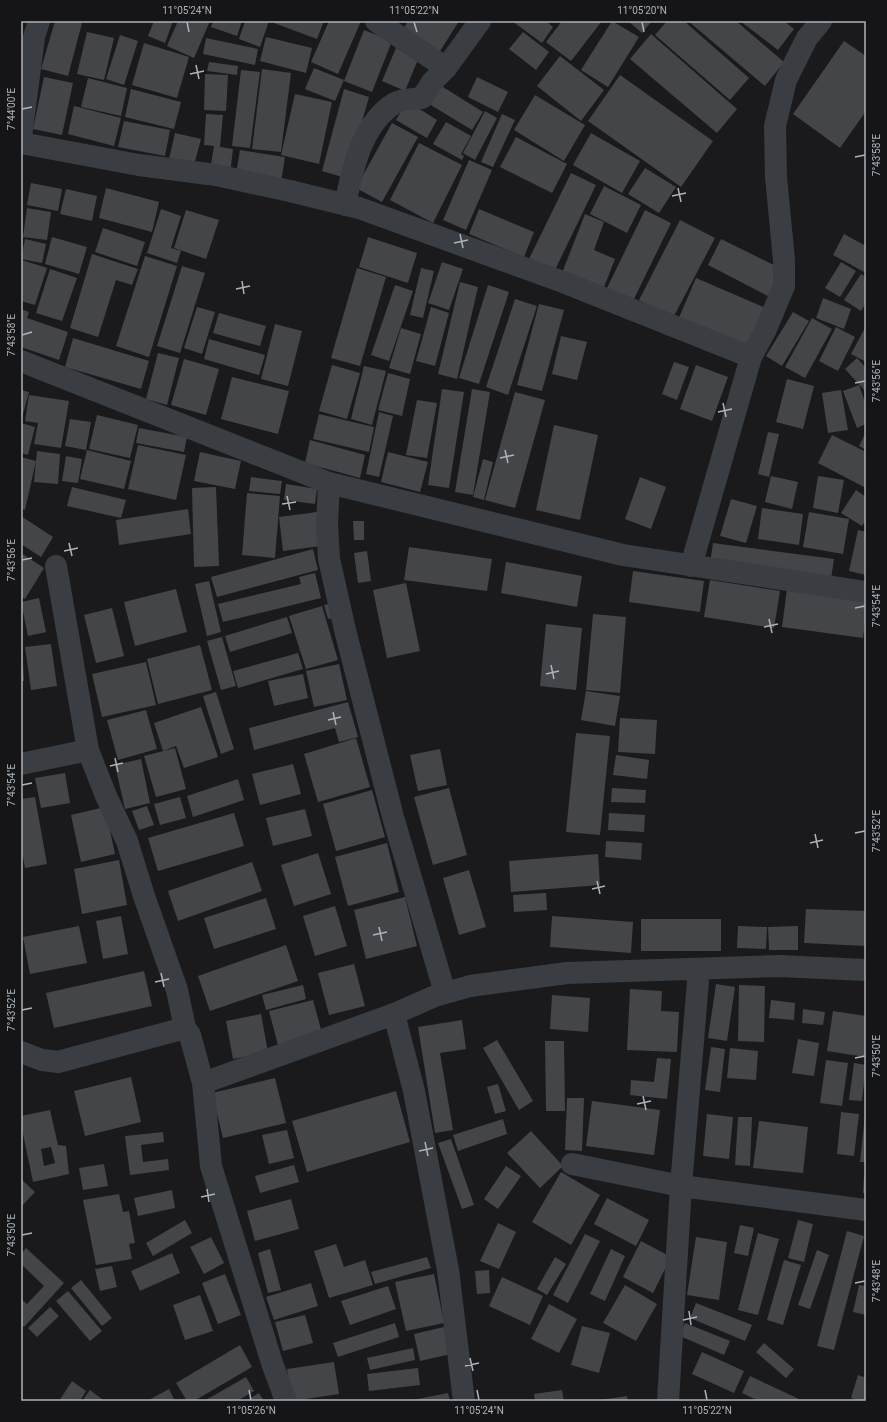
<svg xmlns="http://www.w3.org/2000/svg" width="887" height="1422" font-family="Roboto,sans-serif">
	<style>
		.building { fill: #444549; fill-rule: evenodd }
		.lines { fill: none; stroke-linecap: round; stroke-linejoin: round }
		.street { stroke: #3a3d41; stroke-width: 22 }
		.ticks { fill: none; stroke: #acb3bc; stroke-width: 1.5 }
		.neatline { fill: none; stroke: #acb3bc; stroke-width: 1.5 }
		.ticks-label { font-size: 10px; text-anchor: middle; fill: #acb3bc }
	</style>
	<rect width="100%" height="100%" fill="#1a1a1c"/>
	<!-- building -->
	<path class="building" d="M55 21H77L82 23 68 76 41 69Z
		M154 21H173L165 43 148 36Z
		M178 21H210L194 58 167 46Z
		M213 21H242L237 36 211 27Z
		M245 21H269L260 47 239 39Z
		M275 21H324L317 39 274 23Z
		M329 21H361L338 74 311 62Z
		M408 21H459L437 56 401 33Z
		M512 21H548L547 22 553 27 542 43Z
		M562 21H602L571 61 546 42Z
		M612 21 639 37 608 87 581 70Z
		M628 21H652L642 33Z
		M667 21H684L749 78 730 100 655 35Z
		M688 21H736L784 62 765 86Z
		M740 21H784L794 29 778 50Z
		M364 30 392 41 372 92 344 81Z
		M87 32 114 38 104 80 77 74Z
		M523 32 549 52 536 70 509 49Z
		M651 34 737 109 717 133 630 59Z
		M120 35 138 41 124 85 106 79Z
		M266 37 312 48 306 73 260 61Z
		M206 38 258 49 255 65 203 54Z
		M844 41 866 56V111L840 148 793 114Z
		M144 43 189 57 177 98 132 85Z
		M396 48 419 57 405 91 382 81Z
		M560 56 604 90 581 121 537 86Z
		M209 62 238 66 237 75 207 71Z
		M314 68 344 80 335 101 305 89Z
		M262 69 291 73 281 152 252 149Z
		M241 70 260 72 250 148 232 146Z
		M205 74 228 75 226 111 204 110Z
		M620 75 713 141 681 187 588 121Z
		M44 77 73 83 62 135 33 129Z
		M477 77 508 92 498 112 468 97Z
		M88 78 127 88 121 116 81 107Z
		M435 82 483 112 472 130 424 101Z
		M131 89 181 102 174 129 125 117Z
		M344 89 369 97 346 178 322 171Z
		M295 94 332 102 319 164 281 155Z
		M535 95 585 125 564 161 514 130Z
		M407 101 437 120 427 138 396 120Z
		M74 106 121 118 114 146 68 134Z
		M485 111 497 118 475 160 463 153Z
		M206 114 223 115 220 147 233 149 230 174 210 171 214 146 204 145Z
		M502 114 515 120 493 167 481 162Z
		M124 121 170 130 165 156 118 147Z
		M446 122 471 136 461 154 464 156 462 160 433 144Z
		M392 123 418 137 382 202 356 188Z
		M175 133 201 139 194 165 169 159Z
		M591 133 640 161 622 193 573 165Z
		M516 137 567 164 552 193 500 167Z
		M419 143 462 165 433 223 390 200Z
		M240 150 285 157 281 182 236 174Z
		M469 160 492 170 466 230 443 220Z
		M645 168 676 187 659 213 628 194Z
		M571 173 596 185 554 272 529 259Z
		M31 183 62 189 58 211 27 205Z
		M604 186 641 205 627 233 590 214Z
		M106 188 159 202 152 232 99 218Z
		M66 189 97 196 92 221 60 214Z
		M27 208 51 212 47 240 23 237Z
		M161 209 181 216 171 248 181 251 177 263 147 253Z
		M479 209 534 232 524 257 469 234Z
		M186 210 219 220 206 259 174 248Z
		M645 210 671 223 633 301 607 288Z
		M585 214 604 222 594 250 615 259 603 290 562 273Z
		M680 220 715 238 673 318 639 300Z
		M103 228 145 242 137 266 95 252Z
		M844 234 866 246V273L833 255Z
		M52 237 87 247 79 274 45 264Z
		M368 237 417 253 408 283 359 267Z
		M25 239 46 244 42 263 21 259Z
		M721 239 782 269 768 296 708 265Z
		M92 254 138 269 132 285 116 280 98 337 70 328Z
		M145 256 177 266 149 357 116 346Z
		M22 260 47 268 35 305 21 301V263Z
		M442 262 463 269 449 310 428 303Z
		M841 262 856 271 840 297 825 288Z
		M182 266 205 273 180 353 157 346Z
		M357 268 386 277 360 366 331 358Z
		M421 268 434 271 423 318 410 315Z
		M50 269 77 278 62 321 36 313Z
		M861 274 866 277V303L861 311 844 300Z
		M696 278 766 308 748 351 678 320Z
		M460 282 478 287 457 379 438 374Z
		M395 285 413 291 389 361 371 355Z
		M488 285 509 292 479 384 459 378Z
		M823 298 851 309 844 329 816 318Z
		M515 299 537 306 508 395 486 387Z
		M539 304 564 310 542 391 517 385Z
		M197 307 215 312 202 354 184 348Z
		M431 307 449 313 435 366 416 361Z
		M21 309 29 312 27 318 68 332 59 360 21 347Z
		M793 312 809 321 782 366 766 356Z
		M219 313 266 326 260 346 213 333Z
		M812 318 832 329 805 378 785 367Z
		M275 324 302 331 288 386 261 379Z
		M866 326V362L851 354Z
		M836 327 855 337 838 371 819 361Z
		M401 328 421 334 410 374 389 368Z
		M561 336 587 342 577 380 552 374Z
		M73 338 149 361 141 389 65 367Z
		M209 339 265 355 259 375 204 359Z
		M158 353 179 358 167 405 146 399Z
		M857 358 866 368V392L845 369Z
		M184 359 219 369 206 415 171 405Z
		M674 362 689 367 677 400 662 394Z
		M332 365 360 373 347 419 319 411Z
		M696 365 728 377 712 421 680 409Z
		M364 366 386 371 372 425 351 419Z
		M388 373 410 379 402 416 378 410Z
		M232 377 289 391 278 434 221 419Z
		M787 379 814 386 803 429 776 422Z
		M859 385 866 405V424L857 428 843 391Z
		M442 389 464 392 449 488 428 485Z
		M472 389 490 392 473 495 455 492Z
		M21 390 29 392 21 422Z
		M841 390 848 430 828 433 822 393Z
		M515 392 545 400 515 508 485 500Z
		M29 395 69 401 61 448 34 444 38 423 25 421Z
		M417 400 437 403 427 458 406 455Z
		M379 412 393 416 379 477 366 474Z
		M319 414 374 427 369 452 313 439Z
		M97 415 138 425 130 458 89 449Z
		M70 419 91 422 86 450 65 446Z
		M21 423 35 427 28 455 21 453Z
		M554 425 598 435 580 520 536 510Z
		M139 428 187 437 184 452 136 443Z
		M768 432 779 434 769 477 758 474Z
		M866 432V450L859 446Z
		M832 435 866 452V488L818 463Z
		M310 440 365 455 360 478 305 463Z
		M138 445 186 455 176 500 128 489Z
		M87 450 131 461 124 489 80 479Z
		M37 451 60 454 58 484 34 482Z
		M200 452 241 461 235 489 194 481Z
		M388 452 428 462 420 492 381 482Z
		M66 456 82 459 78 483 62 481Z
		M21 457 36 461 25 510 21 509Z
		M483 459 493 462 484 500 473 497Z
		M771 476 798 482 792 509 765 502Z
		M818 476 844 480 838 513 813 508Z
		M251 477 282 481 280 494 249 491Z
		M640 477 666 487 651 529 625 519Z
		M286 484 317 489 315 504 284 500Z
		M72 487 126 500 121 518 67 506Z
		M216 487 219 566 194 567 192 488Z
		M856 490 866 497V520L862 526 841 513Z
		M247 493 280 496 275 558 242 555Z
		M731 499 757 506 746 543 720 536Z
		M762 508 803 514 799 545 758 539Z
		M188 509 191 534 119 545 116 520Z
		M317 512 321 546 283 551 279 517Z
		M809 512 849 519 843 554 803 547Z
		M21 516 53 537 41 557 21 544Z
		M353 521H364V540H354Z
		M858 530 866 532V575L849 571Z
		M713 543 834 559 831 579 710 563Z
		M409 547 492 559 487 591 404 580Z
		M313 549 318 570 217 597 211 577Z
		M367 551 371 581 358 583 354 553Z
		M21 553 44 568 25 599 21 597Z
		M506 562 582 576 577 607 501 593Z
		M633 571 704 581 700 612 629 602Z
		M315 573 321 598 223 622 218 604 301 584 299 577Z
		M710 580 780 591 774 628 704 617Z
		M209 581 221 632 207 636 195 584Z
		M406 583 420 651 387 658 373 590Z
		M176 589 187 632 135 646 124 602Z
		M787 589 866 599V613L863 638 782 627Z
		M39 598 46 632 28 636 21 602Z
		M336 602 340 616 328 619 324 605Z
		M322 606 338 660 306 669 289 616Z
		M112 608 124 656 96 663 84 615Z
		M593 614 626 617 620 693 586 690Z
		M287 617 292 633 230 652 225 636Z
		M546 624 582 628 576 690 540 686Z
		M222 637 236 686 221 690 207 641Z
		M51 644 57 686 31 690 25 647Z
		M200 645 212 690 158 704 147 659Z
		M21 646H22L24 681H21Z
		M298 653 303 669 238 688 233 671Z
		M146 662 156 705 102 717 92 674Z
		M339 664 347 700 314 707 306 671Z
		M303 674 308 698 274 706 268 681Z
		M586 691 620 696 615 726 581 720Z
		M216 692 234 749 221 754 203 696Z
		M348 702 358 737 339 742 335 728 254 750 249 728Z
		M201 707 218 757 184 768 176 746 163 751 154 723Z
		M146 710 157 749 118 760 107 720Z
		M620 718 657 720 655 754 618 752Z
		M576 733 610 736 600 835 566 832Z
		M356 738 370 787 318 802 304 754Z
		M175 748 186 789 156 797 144 756Z
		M440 749 447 785 418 791 410 755Z
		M616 755 649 760 647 779 613 775Z
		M141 759 150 803 125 809 115 765Z
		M293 764 301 794 260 805 252 774Z
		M65 773 70 803 41 808 35 778Z
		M238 779 244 800 193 817 187 796Z
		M449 788 467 855 433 865 414 797Z
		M612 788 646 790 645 803 611 802Z
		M372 790 385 837 336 851 323 804Z
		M35 797 47 864 25 868 21 847V799Z
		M180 797 186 818 160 825 154 804Z
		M147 806 154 825 139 830 132 811Z
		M105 807 115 854 81 862 71 815Z
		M305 809 312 836 273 846 266 818Z
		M234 813 244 846 158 871 148 838Z
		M609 813 645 815 644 832 608 830Z
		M606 841 642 843 641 860 605 857Z
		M387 843 399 892 348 906 335 857Z
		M318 853 331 894 294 906 281 865Z
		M598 854 600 885 511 892 509 861Z
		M119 860 127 905 82 914 74 869Z
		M252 862 262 891 178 921 168 891Z
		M469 870 486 927 459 935 443 878Z
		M546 893 547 910 514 912 513 895Z
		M405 897 417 946 366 959 354 910Z
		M266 898 276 929 214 949 204 918Z
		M335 906 347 946 315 956 303 916Z
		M806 909 866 911V946L804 943Z
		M121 916 128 954 103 959 96 921Z
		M552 916 633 922 631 953 550 947Z
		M641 919H721V951H641Z
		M79 926 87 963 30 974 23 937Z
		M738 926 767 927 766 949 737 948Z
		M798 926V950H769L768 927Z
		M286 945 298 981 210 1011 198 976Z
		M354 964 365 1006 329 1015 318 973Z
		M144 971 152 1006 54 1028 46 993Z
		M716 984 735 987 727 1041 708 1038Z
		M303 985 306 999 266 1010 262 995Z
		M739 985 765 986 764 1042 738 1041Z
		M630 989 662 991 661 1011 679 1012 677 1052 627 1050Z
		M552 995 590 998 588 1032 550 1029Z
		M313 1000 322 1033 278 1045 269 1011Z
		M771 1000 795 1003 794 1020 769 1018Z
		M803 1009 825 1012 823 1025 802 1023Z
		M833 1011 866 1016V1057L827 1051Z
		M261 1014 268 1052 233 1059 226 1021Z
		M462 1020 466 1049 440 1053 453 1130 435 1133 418 1027Z
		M798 1039 819 1043 814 1076 792 1073Z
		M497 1040 533 1101 519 1110 483 1048Z
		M545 1041H564L565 1111H546Z
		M711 1047 725 1049 720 1092 705 1090Z
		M730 1048 758 1051 756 1080 727 1078Z
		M657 1058 671 1059 667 1099 630 1095 631 1080 654 1082Z
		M826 1060 848 1063 842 1106 820 1103Z
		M854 1063 866 1065 862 1101 849 1100Z
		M131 1077 141 1122 85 1136 74 1091Z
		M275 1078 286 1123 223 1138 212 1093Z
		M498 1084 506 1111 495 1114 487 1087Z
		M396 1091 410 1142 307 1172 292 1121Z
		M567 1098H584L582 1151 565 1150Z
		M592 1101 660 1110 654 1155 586 1146Z
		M50 1110 58 1145 66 1146 69 1174 33 1182 21 1124V1116ZM51 1147 55 1163 44 1166 41 1149Z
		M841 1112 859 1114 854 1156 837 1154Z
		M707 1114 733 1117 729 1159 703 1156Z
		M865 1114H866V1162H860Z
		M738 1117H752L750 1166 735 1165Z
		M503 1119 507 1134 458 1151 453 1135Z
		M759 1121 808 1127 803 1173 753 1168Z
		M287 1130 294 1158 269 1164 262 1135Z
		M531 1131 563 1166 540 1188 507 1153Z
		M163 1132 164 1142 141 1145 143 1162 168 1159 169 1170 130 1175 125 1136Z
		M451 1139 474 1205 462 1209 438 1143Z
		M104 1164 108 1186 83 1190 79 1168Z
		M294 1165 299 1182 260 1193 255 1176Z
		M506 1166 521 1176 498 1209 484 1199Z
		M561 1172 600 1195 571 1245 532 1222Z
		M864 1176H866V1193H863Z
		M21 1179 35 1192 21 1207Z
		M172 1190 175 1208 138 1216 134 1198Z
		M119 1194 123 1212 129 1211 135 1243 129 1244 132 1259 96 1265 83 1200Z
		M607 1198 649 1220 636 1246 594 1224Z
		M291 1199 299 1229 255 1241 247 1211Z
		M185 1220 192 1233 153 1256 146 1243Z
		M798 1220 813 1224 804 1262 788 1258Z
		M498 1223 516 1232 499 1269 480 1261Z
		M740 1225 754 1228 748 1256 734 1253Z
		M847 1231 864 1236 834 1350 817 1346Z
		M758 1233 779 1239 758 1315 738 1310Z
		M585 1234 600 1241 568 1303 553 1295Z
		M211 1237 224 1263 204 1274 190 1247Z
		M696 1237 727 1242 719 1300 687 1295Z
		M641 1241 671 1257 653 1293 623 1277Z
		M336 1244 344 1267 365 1260 373 1285 329 1298 314 1251Z
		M26 1248 64 1283 24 1327 21 1324V1299L27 1304 44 1286 21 1264V1254Z
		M270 1249 281 1290 268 1293 258 1253Z
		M611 1249 625 1256 605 1301 590 1294Z
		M817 1250 829 1255 810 1309 798 1305Z
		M172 1253 180 1273 140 1291 131 1271Z
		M427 1257 431 1268 375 1284 371 1272Z
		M555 1257 566 1264 547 1295 537 1289Z
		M784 1260 801 1265 783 1325 767 1320Z
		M112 1266 117 1287 100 1291 95 1269Z
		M489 1270 490 1293 477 1294 475 1271Z
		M225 1274 241 1315 218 1324 202 1283Z
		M434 1274 444 1323 406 1331 395 1282Z
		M502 1277 543 1296 530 1325 489 1306Z
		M81 1280 112 1318 102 1326 71 1288Z
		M311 1283 318 1306 274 1320 266 1297Z
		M625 1285 657 1304 636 1341 603 1323Z
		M859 1285 866 1286V1315L853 1312Z
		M388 1286 396 1309 350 1325 341 1301Z
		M68 1291 102 1331 90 1341 56 1301Z
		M200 1295 213 1331 185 1340 173 1305Z
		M696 1303 752 1325 745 1341 690 1318Z
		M549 1304 577 1319 559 1353 531 1339Z
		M50 1307 59 1316 37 1337 28 1328Z
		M305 1315 313 1343 283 1351 275 1322Z
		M395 1323 399 1337 338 1357 333 1343Z
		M685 1323 730 1341 724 1355 680 1336Z
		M582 1326 610 1333 599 1373 571 1365Z
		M444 1327 451 1354 420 1361 414 1334Z
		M764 1343 794 1369 786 1378 756 1352Z
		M240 1345 252 1367 194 1401H187L176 1383Z
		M413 1348 415 1360 370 1370 367 1358Z
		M702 1352 744 1371 734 1393 692 1374Z
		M334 1362 339 1394 292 1401 287 1369Z
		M418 1368 420 1385 369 1391 367 1374Z
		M858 1375 866 1378V1401H861L851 1398Z
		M750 1376 799 1399 798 1401H759L742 1393Z
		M246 1377 254 1391 237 1401H204Z
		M72 1381 86 1391 80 1401H59Z
		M169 1389 174 1399 170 1401H147Z
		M90 1390 103 1400 102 1401H82Z
		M562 1390 564 1401H535L534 1394Z
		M259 1393 264 1401H246Z
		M448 1393 450 1401H413V1400Z
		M627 1396 628 1401H600V1400Z"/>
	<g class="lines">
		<!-- street -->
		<path class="street" d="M376 21 446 68
			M21 137 34 37 39 21
			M21 143 139 165 216 175 290 191 359 208 563 282 751 357
			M345 205C352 170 362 123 395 103 401 99 414 99 422 98L432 82 446 68 480 21
			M21 361 329 483 623 555 866 592
			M329 483 327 524 329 559 345 630 393 817 445 993
			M56 566 88 750 106 796 127 841 144 896 177 990 185 1028 190 1035 203 1083 211 1166 272 1363 286 1401
			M691 566 751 357 766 329 784 286V260L776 177 775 126 786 80 807 38 821 21
			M21 764 88 750
			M394 1014 414 1091 448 1270 464 1401
			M21 1052 42 1060 58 1062 185 1028
			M203 1083 394 1014 435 996 470 986 567 973 779 966 866 970
			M572 1164 681 1186 866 1210
			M668 1401 681 1186 699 969"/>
	</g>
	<!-- ticks -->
	<path class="ticks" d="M187 22 189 32M414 22 417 32M642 22 644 32M196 65 199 79M190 74 204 71M22 109 32 107M855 157 865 155M678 188 681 202M672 196 686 193M460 234 463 248M454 243 468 240M242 281 244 294M236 289 250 286M22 335 32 332M855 383 865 381M723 403 726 417M718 412 732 409M505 450 508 463M500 458 514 455M287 496 290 510M282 504 296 502M69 543 72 556M64 551 78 548M22 560 32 558M855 608 865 606M769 619 772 633M764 627 778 624M551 665 554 679M546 674 559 671M333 712 336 725M328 720 341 717M115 758 118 772M110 766 123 763M22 785 32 783M855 833 865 831M815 834 818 848M810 843 823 840M597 881 600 894M592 889 605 886M379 927 382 941M373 935 387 932M161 973 164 987M155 982 169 979M22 1010 32 1008M855 1058 865 1056M643 1096 646 1110M637 1104 651 1101M425 1142 428 1156M419 1151 433 1148M207 1189 209 1202M201 1197 215 1194M22 1235 32 1233M855 1283 865 1281M689 1311 691 1325M683 1320 697 1317M470 1358 473 1371M465 1366 479 1363M249 1390 251 1400M477 1390 479 1400M705 1390 707 1400"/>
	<!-- border -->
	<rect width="887" height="1422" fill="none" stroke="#151517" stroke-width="44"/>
	<rect x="22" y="22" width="843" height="1378" class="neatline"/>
	<g class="ticks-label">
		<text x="187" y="14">11°05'24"N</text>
		<text x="414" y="14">11°05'22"N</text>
		<text x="642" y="14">11°05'20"N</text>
		<text transform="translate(11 109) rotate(-90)" y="4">7°44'00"E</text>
		<text transform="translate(876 155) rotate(-90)" y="4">7°43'58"E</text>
		<text transform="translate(11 335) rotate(-90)" y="4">7°43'58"E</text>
		<text transform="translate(876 381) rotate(-90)" y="4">7°43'56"E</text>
		<text transform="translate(11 560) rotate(-90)" y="4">7°43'56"E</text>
		<text transform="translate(876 606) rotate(-90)" y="4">7°43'54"E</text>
		<text transform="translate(11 785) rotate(-90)" y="4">7°43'54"E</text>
		<text transform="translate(876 831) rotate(-90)" y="4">7°43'52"E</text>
		<text transform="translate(11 1010) rotate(-90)" y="4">7°43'52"E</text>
		<text transform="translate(876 1056) rotate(-90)" y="4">7°43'50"E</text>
		<text transform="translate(11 1235) rotate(-90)" y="4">7°43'50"E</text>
		<text transform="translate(876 1281) rotate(-90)" y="4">7°43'48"E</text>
		<text x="251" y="1414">11°05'26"N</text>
		<text x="479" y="1414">11°05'24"N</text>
		<text x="707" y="1414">11°05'22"N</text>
	</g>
</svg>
